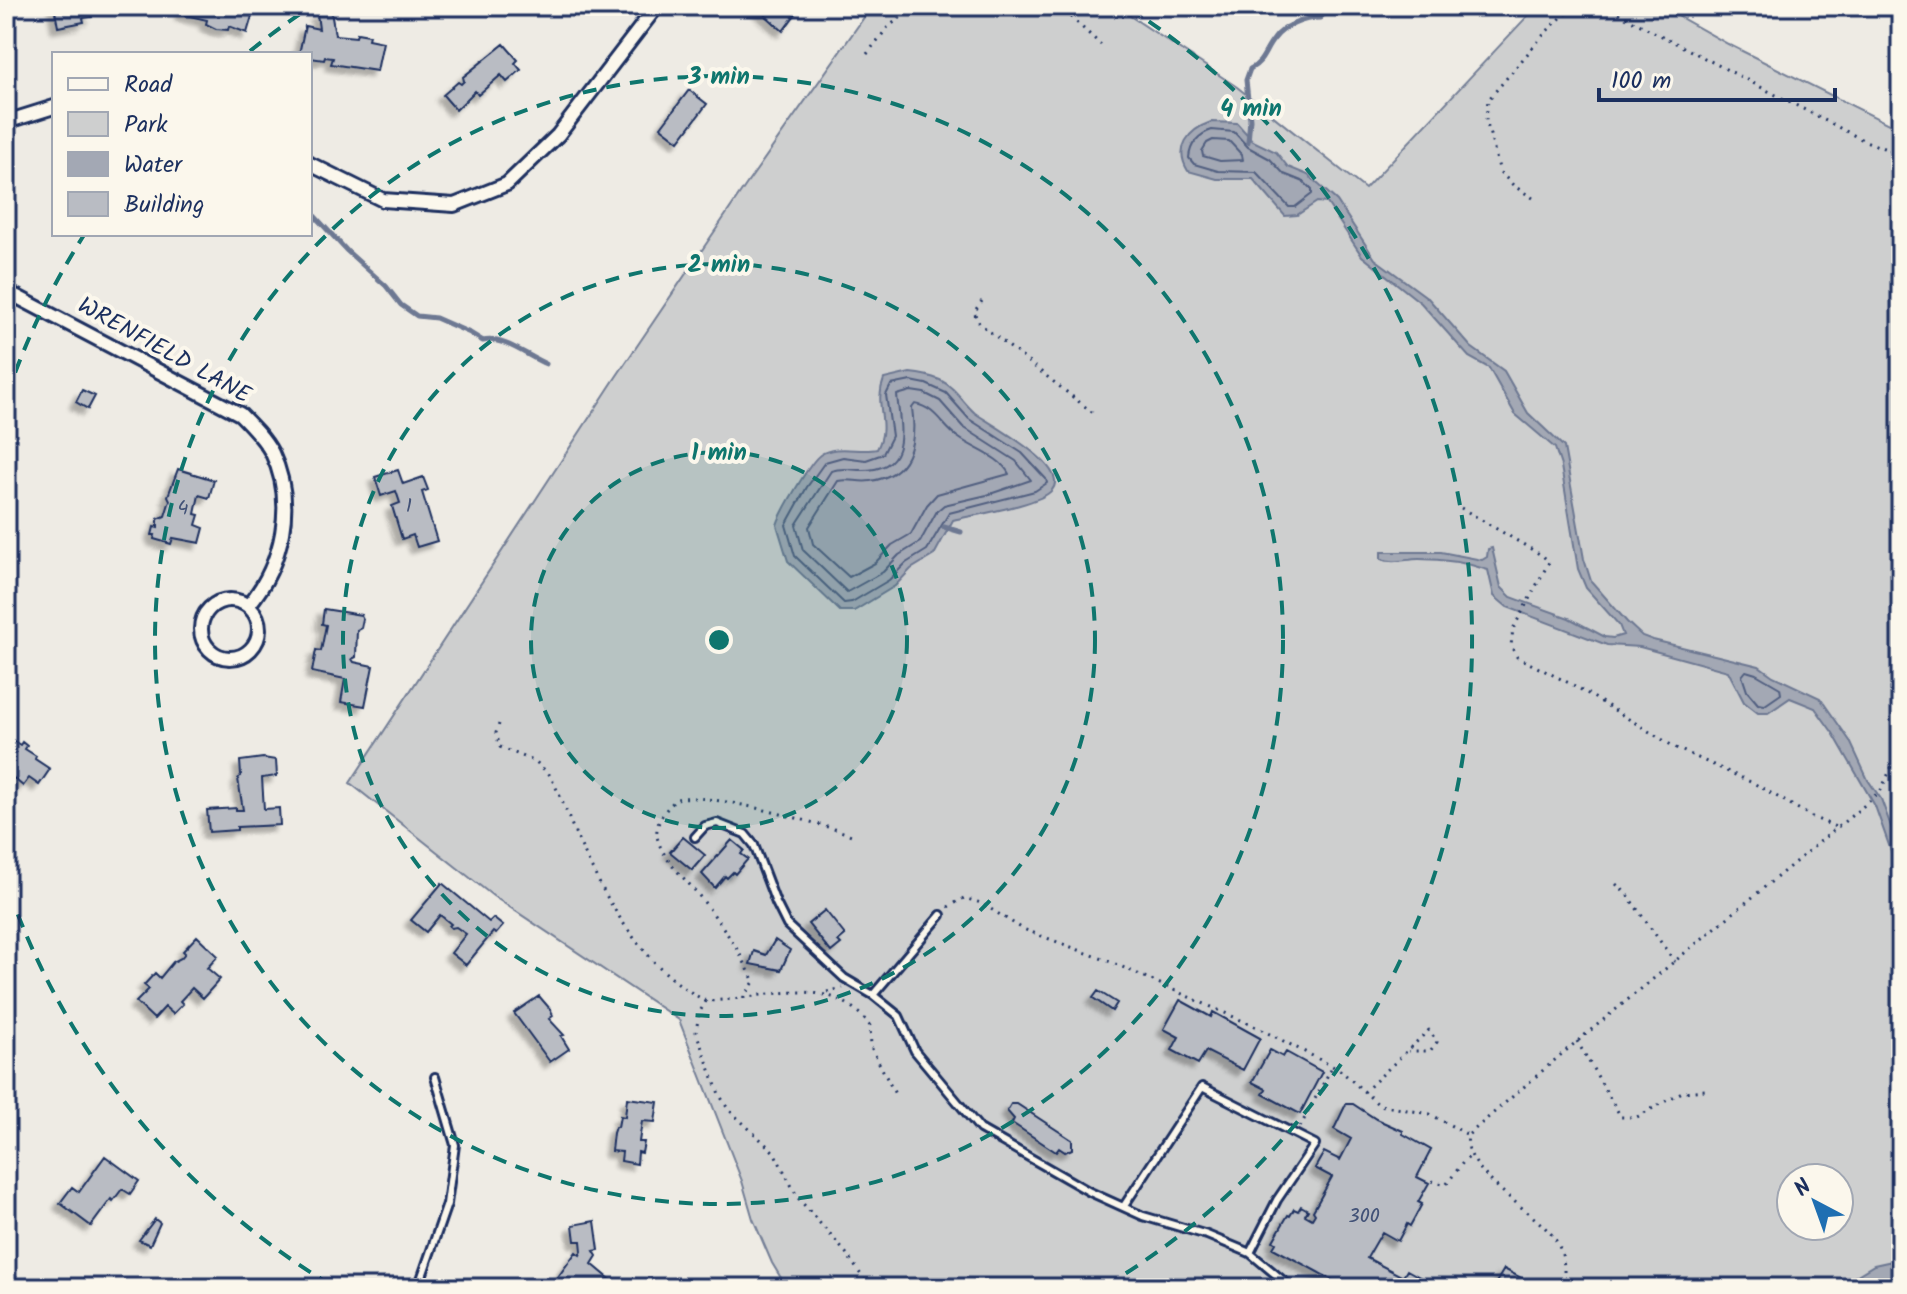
<svg xmlns="http://www.w3.org/2000/svg" width="1907" height="1294" font-family="Kalam,sans-serif">
	<style>
		.green { fill: #cecfcf; stroke: #747f96; stroke-width: 2; fill-rule: evenodd }
		.water { fill: #a3a8b4; stroke: #6d7892; stroke-width: 2 }
		.lines { fill: none; stroke-linecap: round; stroke-linejoin: round }
		.shore { stroke: #515f80; stroke-width: 2 }
		.stream { stroke: #6d7892; stroke-width: 5 }
		.building { fill: #b9bcc3; stroke: #1b2f5e; stroke-width: 2; filter: url(#shadow) }
		.lane-casing { stroke: #1b2f5e; stroke-width: 12 }
		.street-casing { stroke: #1b2f5e; stroke-width: 18 }
		.path { stroke: #1b2f5e; stroke-width: 3; stroke-dasharray: 2 6; stroke-linecap: butt }
		.lane { stroke: #fbf7ec; stroke-width: 6 }
		.street { stroke: #fbf7ec; stroke-width: 12 }
		.ring { fill: none; stroke: #0f766e; stroke-width: 4; stroke-dasharray: 14 10 }
		.labels { text-anchor: middle; dominant-baseline: central; stroke-width: 8; stroke-linejoin: round; paint-order: stroke }
		.number-label { font-size: 20px; fill: #425277 }
		.street-label { font-size: 24px; fill: #1b2f5e; stroke: #fbf7ec }
		.centre { fill: #0f766e; stroke: #fbf7ec; stroke-width: 4 }
		.ring-label { font-size: 24px; text-anchor: middle; font-weight: bold; fill: #0f766e; stroke: #fbf7ec; stroke-width: 8; stroke-linejoin: round; paint-order: stroke }
	</style>
	<defs>
		<filter id="shadow"><feDropShadow dx="-6" dy="6" stdDeviation="2" flood-color="#0004"/></filter>
	</defs>
	<rect width="100%" height="100%" fill="#eeebe4"/>
	<filter id="ink" filterUnits="userSpaceOnUse"><feTurbulence type="fractalNoise" baseFrequency=".0125" numOctaves="2"/><feDisplacementMap in="SourceGraphic" scale="16" xChannelSelector="R" yChannelSelector="G"/><feConvolveMatrix kernelMatrix="1 2 1 2 8 2 1 2 1" color-interpolation-filters="sRGB"/></filter>
	<g filter="url(#ink)">
		<!-- green -->
		<path class="green" d="M872 6H1115L1237 87 1365 189 1537 6H1660L1728 44 1901 130V1288H787L772 1263 753 1219 742 1181 679 1020 493 896 350 783 616 377 746 185ZM1791 1178H1839V1226H1791Z"/>
		<!-- water -->
		<path class="water" d="M1211 122 1237 123 1253 141 1276 152 1288 167 1308 175 1337 201 1375 259 1428 298 1471 347 1504 371 1528 413 1564 447 1584 559 1591 581 1627 622 1642 636 1653 640 1759 666 1773 676 1820 698 1850 741 1868 780 1881 799 1901 854V873L1895 862 1875 806 1833 733 1815 708 1790 698 1768 713H1758L1744 702 1728 671 1640 647 1607 645 1507 607 1494 596 1488 570C1465 562 1442 559 1419 559 1406 559 1394 564 1381 559V552H1441L1482 560 1487 557 1488 549 1492 548 1501 587 1511 597 1569 618 1605 637 1613 638 1623 635 1619 625 1586 588 1578 569 1561 466 1555 448 1515 414 1489 368 1469 357 1421 303 1362 256 1327 203 1317 202 1297 215 1285 216 1253 179H1217L1188 171C1174 148 1188 130 1211 122Z
			M910 373C920 374 930 376 940 380 956 388 963 403 975 413 988 423 1072 467 1052 490 1040 505 973 515 953 520L934 555 911 569 895 586 854 611H840L788 561 777 525C781 512 810 462 820 455 836 444 859 453 877 449 891 423 873 406 884 379Z
			M1901 1259V1288H1836L1874 1265Z"/>
		<g class="lines">
			<!-- shore -->
			<path class="shore" d="M1212 130 1234 132 1248 147 1270 159 1284 174 1304 182 1312 190V194L1295 207H1289L1256 172 1218 171 1194 164 1189 158C1190 144 1199 134 1212 130Z
				M1213 140 1229 141 1242 155 1243 160 1220 161 1203 156 1202 151 1207 143Z
				M911 381 926 384 946 393 969 419 1022 453 1046 479 1047 483 1035 491 949 513 927 550 906 563 889 580 852 602 844 603 795 556 786 525 807 487 825 462 843 457 866 460 883 454 892 436 886 395 891 385Z
				M911 391 924 393 940 401 963 427 1016 461 1031 480 987 495 944 505 937 511 920 542 899 555 883 572 847 592 803 550 796 525 831 471C843 467 851 470 863 470 912 470 900 426 897 395Z
				M915 404C937 408 942 427 959 438 974 449 1001 457 1009 474L937 494 927 505 911 534 892 545 875 563 849 577 813 544 809 527 838 481C849 478 859 483 870 481 910 476 917 443 912 408Z
				M1746 671 1756 674 1780 688 1781 694 1765 705 1758 704 1747 691 1742 676Z"/>
			<!-- stream -->
			<path class="stream" d="M1248 142 1250 119 1246 80 1250 69C1264 62 1264 51 1274 39 1283 26 1304 18 1320 18L1331 6
				M310 211 347 251 386 286 401 305 417 316 436 318 470 333 483 341C503 336 527 356 546 364
				M944 527 961 532"/>
		</g>
		<!-- building -->
		<path class="building" d="M54 6H90L92 17 83 18 84 22 58 27Z
			M184 6H255L247 33 229 26 228 30 216 29 206 24 207 20 181 14Z
			M789 6 797 12 783 31 756 7Z
			M331 11 335 35 356 37 357 33 369 35 368 39 383 42 377 71 331 64 333 58 325 57 324 60 310 58V54H299L305 26 319 29 317 14Z
			M504 44 518 60 515 63 521 70 507 82 501 75 478 95 475 91 456 110 443 95 458 82 461 84 464 81 463 77Z
			M689 90 707 104 679 141 661 127Z
			M82 390 95 396 88 409 76 402Z
			M178 469 214 480 209 498 199 495 195 514 199 515 196 525 204 528 200 543 173 538 171 544 154 539 155 535H152L154 527 158 528V519L165 516 170 500 168 496Z
			M398 470 403 484 423 477 428 490 422 492 437 541 417 547 413 535 402 539 392 506 400 503 396 491 381 496 375 477Z
			M324 609 361 615 363 619 361 628 357 630 356 657 352 659 354 662 373 666 365 706 341 702 345 679 312 672 316 650 321 651 326 625 322 624Z
			M9 738 20 745 22 742 27 746 25 749 36 756 35 759 50 769 39 785 29 778 23 786 6 772V741Z
			M263 758 276 760 277 776 262 778 264 809 279 808 280 825 237 827V830L209 832 207 810 236 808V810H243L238 779 241 775 240 761Z
			M683 837 705 855 692 870 670 852Z
			M732 840 744 850 741 854 748 859 735 874 733 872 727 878 725 876 715 888 702 874Z
			M442 883 489 922 493 918 503 926 496 934 493 932 466 965 451 953 466 934 456 927 451 928 449 926 451 924 440 915 426 932 411 920Z
			M825 910 845 935 838 941 841 944 831 952 808 924Z
			M197 936 218 956 207 968 220 979 203 998 192 988 180 1001 183 1004 173 1014 165 1007 154 1019 136 1002 149 989 144 985 155 973 160 978 173 962 181 958 185 953 183 951Z
			M775 940 790 950 781 970 750 964 754 951 766 955Z
			M1098 991 1117 1003 1112 1011 1093 998Z
			M539 996 551 1010 553 1016 549 1019 564 1035 561 1036 569 1049 550 1062 514 1013Z
			M1180 1000 1211 1017 1213 1012 1260 1038 1243 1070 1206 1051 1198 1064 1172 1050 1179 1037 1164 1029Z
			M1270 1050 1283 1057 1286 1052 1322 1072 1300 1114 1263 1094 1266 1089 1252 1082Z
			M627 1098 658 1102 655 1122 642 1121 639 1142H644L642 1153 638 1152 637 1164 621 1161 622 1152 611 1151 613 1133 615 1127H618L620 1116 625 1117Z
			M1011 1104H1017L1072 1140V1149L1065 1152 1059 1148 1056 1152 1012 1123 1014 1119 1007 1111Z
			M1346 1104H1353L1376 1119 1403 1131V1134L1431 1150 1417 1177 1429 1183 1418 1202 1422 1204 1410 1226 1407 1224 1398 1241 1382 1232 1367 1258 1403 1277 1407 1270 1434 1285 1432 1288H1340L1342 1285 1273 1248 1276 1243 1273 1241 1288 1215 1290 1216 1294 1209 1298 1211 1301 1206 1308 1210 1305 1215 1312 1219 1315 1214 1313 1211 1332 1177 1315 1168 1324 1152 1340 1160 1351 1139 1334 1129Z
			M105 1156 139 1181 130 1194 122 1189 113 1201 111 1199 91 1226 60 1203 72 1187 79 1192Z
			M155 1219 160 1223 150 1245 139 1240Z
			M595 1221 599 1250 594 1251 597 1256 592 1264 611 1280 605 1288H550L576 1252 580 1255 582 1251 581 1241H575L573 1225Z
			M1504 1269 1525 1280 1521 1288H1511L1497 1281Z"/>
		<g class="lines">
			<!-- lane casing -->
			<g class="lane-casing">
				<path id="lane" d="M695 837 705 826 717 823 745 834 754 845 776 903 787 925 844 978 873 995 899 1016 915 1051 980 1129 1090 1192 1143 1216 1207 1235 1250 1253 1292 1288
					M873 995 941 915
					M1124 1206 1202 1087 1315 1144 1277 1200 1250 1253
					M418 1288 447 1204 455 1145 435 1077"/>
			</g>
			<!-- street casing -->
			<g class="street-casing">
				<path id="street" d="M6 122 54 107
					M310 164 383 200 454 205 507 184 558 135 657 6
					M6 291 240 414C251 425 264 438 272 453 296 503 283 564 248 606
					M201 629a29 29 0 1 1 58 0a29 29 0 1 1-58 0Z"/>
			</g>
			<!-- path -->
			<path class="path" d="M1059 6 1101 45
				M1604 6 1863 140 1901 155
				M867 54 888 27 916 6
				M1533 198 1514 186 1500 172 1486 120 1488 100 1546 32 1564 15 1579 6
				M982 301 974 312 979 323 1097 416
				M1461 508 1543 556 1549 562 1513 629 1511 646 1517 657 1575 686 1676 748 1755 784 1814 818 1836 827
				M499 724 496 733 500 747 536 762 549 774C560 793 567 815 576 835 605 899 642 968 706 1001 763 1000 830 970 870 1026L871 1047 896 1096
				M1616 884 1625 892 1675 962
				M948 907 964 898 981 903 1023 929 1111 962 1254 1026 1340 1070 1379 1105 1430 1114 1468 1135
				M827 992 843 988
				M743 998 754 982C740 950 718 919 696 892 683 876 661 858 657 836 655 822 666 808 677 799 705 791 824 824 854 836
				M706 1001 699 1013 696 1032 719 1094 728 1109 774 1152 798 1198 846 1253 870 1288
				M1577 1041 1621 1117H1637L1682 1092 1706 1090
				M1364 1092 1429 1030 1437 1042 1430 1051H1409
				M1300 1127 1332 1067
				M1432 1181 1446 1185 1464 1161 1472 1155
				M1563 1288C1565 1271 1565 1254 1555 1239 1537 1212 1461 1173 1468 1135L1563 1053 1867 803 1881 790 1901 747
				M1689 1288 1712 1282"/>
			<!-- lane -->
			<use href="#lane" class="lane"/>
			<!-- street -->
			<use href="#street" class="street"/>
		</g>
	</g>
	<!-- distance rings -->
	<circle cx="719" cy="640" r="188" fill="#0f766e" fill-opacity=".12"/>
	<g class="ring">
		<circle cx="719" cy="640" r="188"/>
		<circle cx="719" cy="640" r="376"/>
		<circle cx="719" cy="640" r="564"/>
		<path d="M331 1285A753 753 0 0 1 7 885M7 395A753 753 0 0 1 84 235M250 51A753 753 0 0 1 309 8M1129 8A753 753 0 0 1 1107 1285"/>
	</g>
	<g class="labels">
		<!-- number labels -->
		<g class="number-label">
			<text x="409" y="507">1</text>
			<text x="183" y="509">4</text>
			<text x="1364" y="1217">300</text>
		</g>
		<!-- street labels -->
		<g class="street-label">
			<text transform="translate(164 351) rotate(29)">WRENFIELD LANE</text>
		</g>
	</g>
	<circle cx="719" cy="640" r="12" class="centre"/>
	<g class="ring-label">
		<text x="719" y="84">3 min</text>
		<text x="1251" y="116">4 min</text>
		<text x="719" y="272">2 min</text>
		<text x="719" y="460">1 min</text>
	</g>
	<!-- margin -->
	<rect width="1907" height="1294" fill="none" stroke="#fbf7ec" stroke-width="32"/>
	<rect x="16" y="16" width="1875" height="1262" fill="none" stroke="#1b2f5e" stroke-width="3" filter="url(#ink)"/>
	<!-- legend -->
	<rect x="52" y="52" width="260" height="184" fill="#fbf7ec" stroke="#a1a7b3" stroke-width="2"/>
	<rect x="68" y="78" width="40" height="12" fill="#fbf7ec" stroke="#a1a7b3" stroke-width="2"/>
	<text x="124" y="92" font-size="24" fill="#1b2f5e">Road</text>
	<rect x="68" y="112" width="40" height="24" fill="#cecfcf" stroke="#a1a7b3" stroke-width="2"/>
	<text x="124" y="132" font-size="24" fill="#1b2f5e">Park</text>
	<rect x="68" y="152" width="40" height="24" fill="#a3a8b4" stroke="#a1a7b3" stroke-width="2"/>
	<text x="124" y="172" font-size="24" fill="#1b2f5e">Water</text>
	<rect x="68" y="192" width="40" height="24" fill="#b9bcc3" stroke="#a1a7b3" stroke-width="2"/>
	<text x="124" y="212" font-size="24" fill="#1b2f5e">Building</text>
	<!-- north arrow -->
	<g transform="translate(1815 1202) rotate(319)"><circle r="38" fill="#fbf7ec" stroke="#a1a7b3" stroke-width="2"/>
	<path d="M0-6L14 30L0 20L-14 30Z" fill="#1f6fb2"/>
	<text y="-12" font-size="22" font-weight="bold" text-anchor="middle" fill="#1b2f5e">N</text>
	</g>
	<!-- scale -->
	<path d="M1599 88v12h236v-12" fill="none" stroke="#1b2f5e" stroke-width="4"/>
	<text x="1611" y="88" font-size="24" fill="#1b2f5e" stroke="#fbf7ec" stroke-width="6" paint-order="stroke">100 m</text>
</svg>
